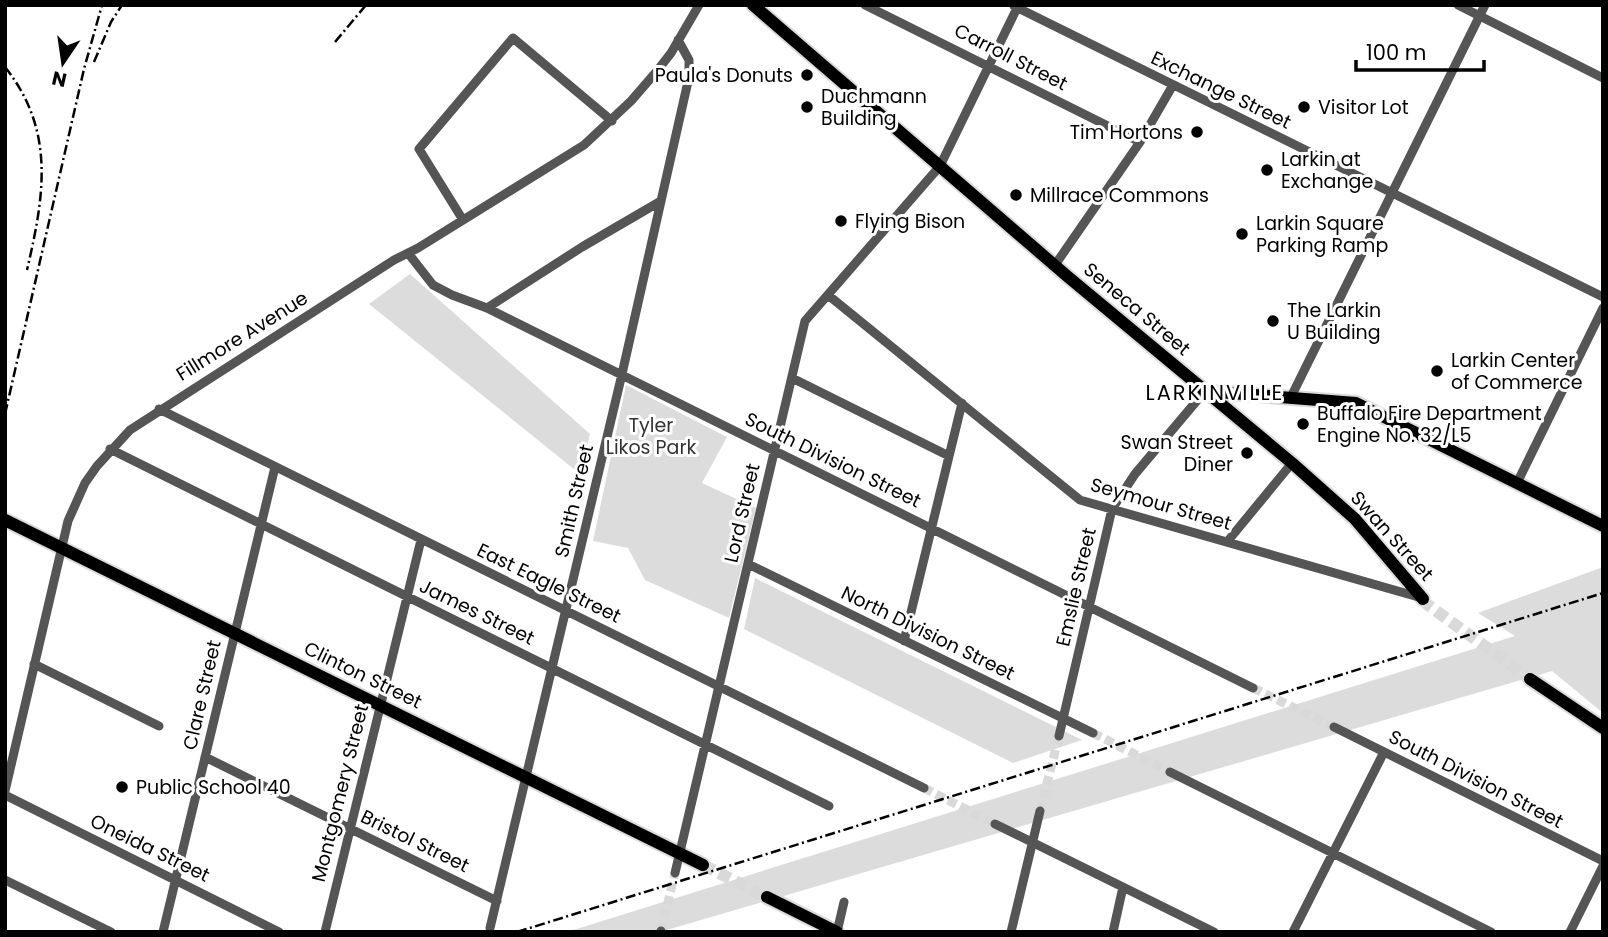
<svg xmlns="http://www.w3.org/2000/svg" width="1608" height="937" font-family="Poppins,sans-serif">
	<style>
		.green { fill: #dcdcdc }
		.lines { fill: none; stroke-linecap: round; stroke-linejoin: round }
		.minor-tunnel { stroke: #d9d9d9; stroke-width: 9; stroke-dasharray: 9 4.5; stroke-linecap: butt }
		.major-tunnel { stroke: #d9d9d9; stroke-width: 12; stroke-dasharray: 12 6; stroke-linecap: butt }
		.major-casing { stroke: #dbdbdb; stroke-width: 16 }
		.minor { stroke: #555; stroke-width: 9 }
		.major { stroke: #000; stroke-width: 12 }
		.rail { stroke: #000; stroke-width: 2.5; stroke-dasharray: 10 3.5 2 3.5; stroke-linecap: butt }
		.poi-dot { fill: #000; stroke: #fff; stroke-width: 2.5 }
		.labels { text-anchor: middle; dominant-baseline: central; stroke-width: 6; stroke-linejoin: round; paint-order: stroke }
		.street-label { font-size: 19px; fill: #000; stroke: #fff }
		.poi-label { font-size: 19px; fill: #000; stroke: #fff; text-anchor: start }
		.park-label { font-size: 19px; fill: #333; stroke: #fff }
		.neighbourhood-label { font-size: 21px; letter-spacing: 2px; fill: #000; stroke: #fff }
	</style>
	<rect width="100%" height="100%" fill="#fff"/>
	<!-- green -->
	<path class="green" d="M410 274 590 434 580 474 369 304Z
		M626 385 727 437 702 483 756 508 729 618 645 580 628 548 593 541Z
		M1603 567V713L1552 671 660 932H567L1515 636 1478 613Z
		M755 578 1082 740 1013 763 744 629Z"/>
	<g class="lines">
		<!-- minor-tunnel -->
		<path class="minor-tunnel" d="M1253 688 1334 727
			M1093 733 1170 772
			M924 788 995 824
			M1040 811 1059 736
			M661 931 675 873"/>
		<!-- major-tunnel -->
		<path class="major-tunnel" d="M1423 599 1428 605 1530 679
			M703 865 767 897"/>
		<!-- major casing -->
		<g class="major-casing">
			<path id="major" d="M753 5 1067 276 1292 463 1355 519 1423 599
				M1205 391 1356 403 1603 526
				M5 520 703 865
				M1530 679 1603 728
				M767 897 837 932"/>
		</g>
		<!-- minor -->
		<path class="minor" d="M865 5 1140 142
			M1458 5 1603 78
			M1014 6 1603 297
			M463 220 419 149 513 38 612 121
			M408 253 433 285 452 295 487 308 1253 688
			M1055 265 1140 142 1173 85
			M828 295 1080 500 1422 598
			M487 308 582 247 661 201
			M792 378 949 456
			M1290 399 1485 5
			M159 409 924 788
			M110 449 829 806
			M1517 483 1603 308
			M1227 542 1292 463
			M748 564 1093 733
			M904 641 962 403
			M34 664 159 726
			M1334 727 1603 861
			M1059 736 1112 509 1135 474 1205 391
			M205 757 497 901
			M1170 772 1491 932
			M5 791 68 521 85 483 97 466 130 430 394 260 418 248 584 145 631 101 657 71 671 53 699 5
			M5 795 279 932
			M995 824 1214 932
			M675 873 805 321 940 166 1017 8
			M5 880 111 932
			M490 928 622 374 689 77V60L678 40
			M163 932 275 467
			M325 932 421 540
			M661 932V931
			M837 932 844 902
			M1011 932 1040 811
			M1113 932 1123 887
			M1293 932 1384 752
			M1570 932 1603 866"/>
		<!-- major -->
		<use href="#major" class="major"/>
		<!-- rail -->
		<path class="rail" d="M335 42 366 5
			M94 62 111 22 122 5
			M5 67C56 131 44 197 27 270
			M5 414 84 69 102 5
			M517 932 1603 593"/>
	</g>
	<!-- markers -->
	<g class="poi-dot">
		<circle cx="807" cy="75" r="7"/>
		<circle cx="807" cy="107" r="7"/>
		<circle cx="1304" cy="107" r="7"/>
		<circle cx="1197" cy="132" r="7"/>
		<circle cx="1267" cy="170" r="7"/>
		<circle cx="1016" cy="195" r="7"/>
		<circle cx="841" cy="221" r="7"/>
		<circle cx="1242" cy="234" r="7"/>
		<circle cx="1273" cy="321" r="7"/>
		<circle cx="1437" cy="371" r="7"/>
		<circle cx="1303" cy="424" r="7"/>
		<circle cx="1247" cy="453" r="7"/>
		<circle cx="122" cy="787" r="7"/>
	</g>
	<g class="labels">
		<!-- street labels -->
		<g class="street-label">
			<text transform="translate(1011 57) rotate(27)">Carroll Street</text>
			<text transform="translate(1221 90) rotate(26)">Exchange Street</text>
			<text transform="translate(1137 309) rotate(40)">Seneca Street</text>
			<text transform="translate(242 336) rotate(-32)">Fillmore Avenue</text>
			<text transform="translate(833 460) rotate(26)">South Division Street</text>
			<text transform="translate(574 501) rotate(-77)">Smith Street</text>
			<text transform="translate(1161 504) rotate(16)">Seymour Street</text>
			<text transform="translate(742 513) rotate(-77)">Lord Street</text>
			<text transform="translate(1392 536) rotate(48)">Swan Street</text>
			<text transform="translate(549 583) rotate(26)">East Eagle Street</text>
			<text transform="translate(1076 587) rotate(-77)">Emslie Street</text>
			<text transform="translate(477 612) rotate(26)">James Street</text>
			<text transform="translate(928 633) rotate(26)">North Division Street</text>
			<text transform="translate(363 675) rotate(26)">Clinton Street</text>
			<text transform="translate(202 695) rotate(-77)">Clare Street</text>
			<text transform="translate(1476 779) rotate(27)">South Division Street</text>
			<text transform="translate(340 793) rotate(-76)">Montgomery Street</text>
			<text transform="translate(415 841) rotate(26)">Bristol Street</text>
			<text transform="translate(150 848) rotate(26)">Oneida Street</text>
		</g>
		<!-- poi labels -->
		<g class="poi-label">
			<text x="793" y="75" text-anchor="end">Paula's Donuts</text>
			<text x="821" y="96">Duchmann<tspan x="821" dy="22">Building</tspan></text>
			<text x="1318" y="107">Visitor Lot</text>
			<text x="1183" y="132" text-anchor="end">Tim Hortons</text>
			<text x="1281" y="159">Larkin at<tspan x="1281" dy="22">Exchange</tspan></text>
			<text x="1030" y="195">Millrace Commons</text>
			<text x="855" y="221">Flying Bison</text>
			<text x="1256" y="223">Larkin Square<tspan x="1256" dy="22">Parking Ramp</tspan></text>
			<text x="1287" y="310">The Larkin<tspan x="1287" dy="22">U Building</tspan></text>
			<text x="1451" y="360">Larkin Center<tspan x="1451" dy="22">of Commerce</tspan></text>
			<text x="1317" y="413">Buffalo Fire Department<tspan x="1317" dy="22">Engine No. 32/L5</tspan></text>
			<text x="1233" y="442" text-anchor="end">Swan Street<tspan x="1233" dy="22">Diner</tspan></text>
			<text x="136" y="787">Public School 40</text>
		</g>
		<!-- park labels -->
		<g class="park-label">
			<text x="651" y="425">Tyler<tspan x="651" dy="22">Likos Park</tspan></text>
		</g>
		<!-- neighbourhood labels -->
		<g class="neighbourhood-label">
			<text x="1215" y="392">LARKINVILLE</text>
		</g>
	</g>
	<!-- border -->
	<rect width="1608" height="937" fill="none" stroke="#000000" stroke-width="14"/>
	<!-- north arrow -->
	<g transform="translate(63 63) rotate(193)" stroke="#ffffff" stroke-width="5" paint-order="stroke">
	<path d="M0-5L12 26L0 18L-12 26Z" fill="#000000"/>
	<text y="-10" font-size="19" font-weight="bold" text-anchor="middle" fill="#000000">N</text>
	</g>
	<!-- scale -->
	<path d="M1356 60v10h128v-10" fill="none" stroke="#000000" stroke-width="3.5"/>
	<text x="1366" y="60" font-size="21" fill="#000000" stroke="#ffffff" stroke-width="5" paint-order="stroke">100 m</text>
</svg>
